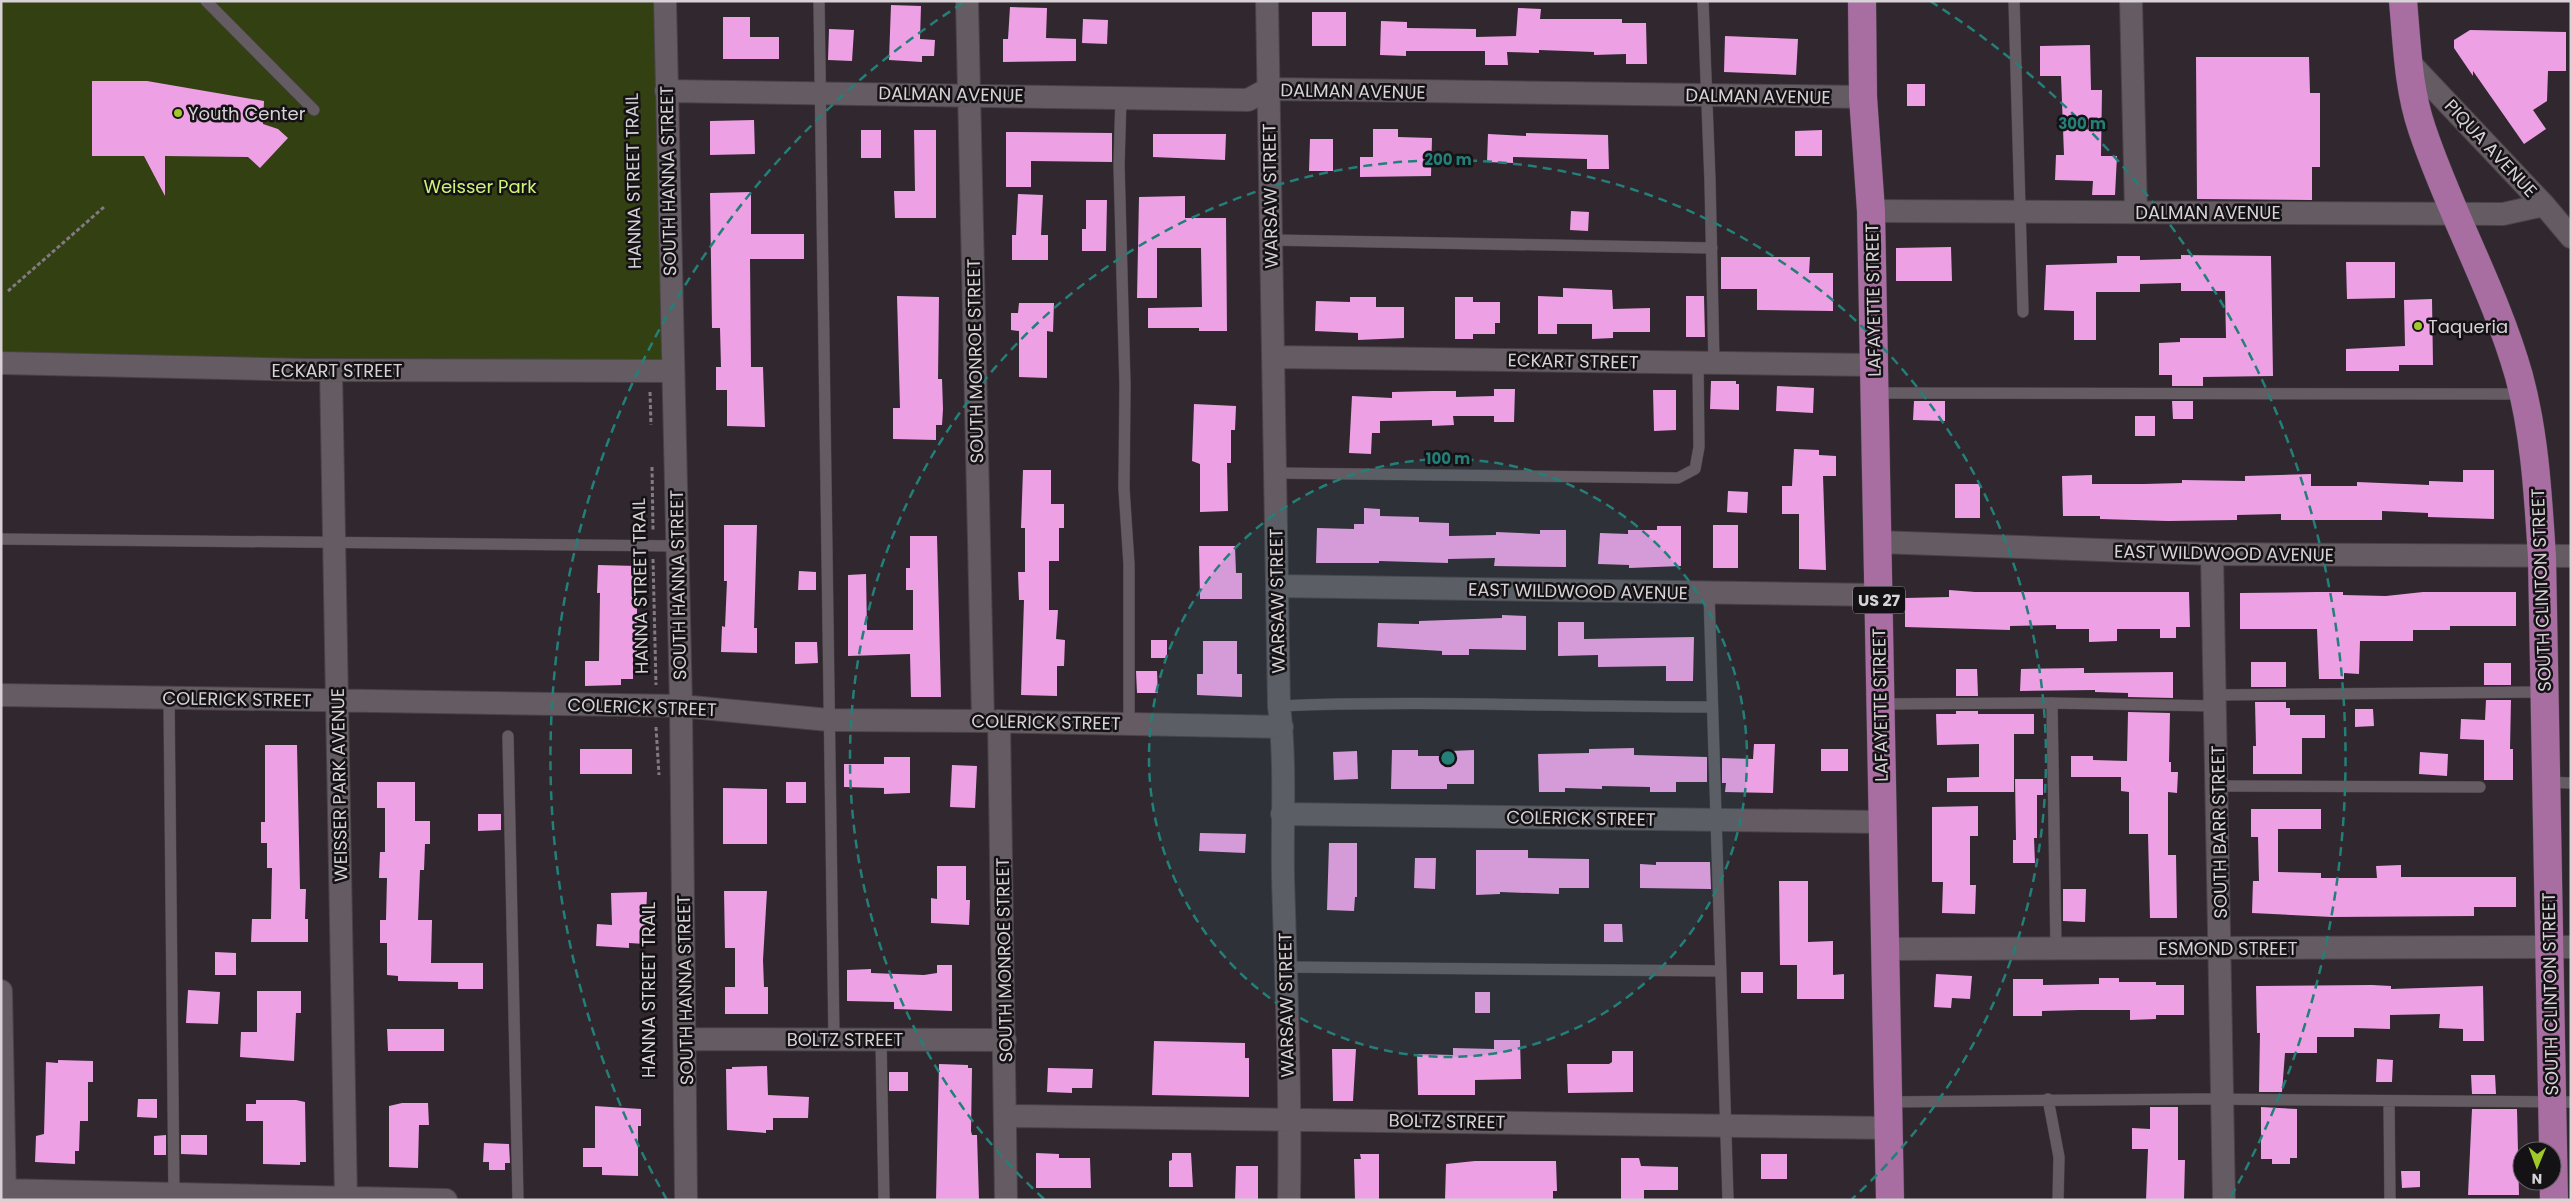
<svg xmlns="http://www.w3.org/2000/svg" width="2572" height="1201" font-family="Poppins,sans-serif">
	<style>
		.green { fill: #334012 }
		.building { fill: #eea0e5 }
		.lines { fill: none; stroke-linecap: round; stroke-linejoin: round }
		.lane-casing { stroke: #4a4249; stroke-width: 12 }
		.street-casing { stroke: #4a4249; stroke-width: 24 }
		.highway-casing { stroke: #4a4249; stroke-width: 29 }
		.path { stroke: #827b81; stroke-width: 3; stroke-dasharray: 4 2.5; stroke-linecap: butt }
		.lane { stroke: #655b63; stroke-width: 11 }
		.street { stroke: #655b63; stroke-width: 22 }
		.highway { stroke: #a86ea1; stroke-width: 28 }
		.ring { fill: none; stroke: #237f78; stroke-width: 2.5; stroke-dasharray: 9 6 }
		.poi-dot { fill: #a1c92a; stroke: #151215; stroke-width: 2 }
		.labels { text-anchor: middle; dominant-baseline: central; stroke-width: 5; stroke-linejoin: round; paint-order: stroke }
		.shield { fill: #151215; stroke: #9d989c; stroke-width: 1 }
		.shield-label { font-size: 16px; font-weight: bold; fill: #d7d2d6 }
		.street-label { font-size: 18px; fill: #d7d2d6; stroke: #151215 }
		.poi-label { font-size: 18px; fill: #d7d2d6; stroke: #151215; text-anchor: start }
		.park-label { font-size: 18px; fill: #cdf377; stroke: #151215 }
		.centre { fill: #237f78; stroke: #151215; stroke-width: 2.5 }
		.ring-label { font-size: 15px; text-anchor: middle; font-weight: bold; fill: #237f78; stroke: #151215; stroke-width: 5; stroke-linejoin: round; paint-order: stroke }
	</style>
	<rect width="100%" height="100%" fill="#30272f"/>
	<!-- green -->
	<path class="green" d="M1 1H665L672 371 1 363Z"/>
	<!-- building -->
	<path class="building" d="M891 5 921 6 920 39 935 40 934 56H922V62L889 60Z
		M1010 7 1047 8 1046 38 1076 39V61L1003 62V39H1008Z
		M1518 8 1541 9 1540 19H1622V23H1646L1647 64H1626V54L1594 55V52L1539 50V53L1507 52 1508 65H1485V51H1406V56L1380 55 1381 21 1407 22V28L1476 29V37L1516 36Z
		M1312 12H1346V46H1312Z
		M723 17H750V37H779V59H723Z
		M1083 19 1108 20 1107 44 1082 43Z
		M829 29 854 30 852 61 828 60Z
		M2470 30 2566 32V71H2548L2547 101 2533 110 2546 129 2524 144 2473 71V76L2454 48V40Z
		M1725 36 1798 39 1796 75 1724 72Z
		M2090 45 2091 90H2102L2101 156H2117L2115 195H2092L2093 181 2055 180 2056 155H2064L2061 76H2040V46Z
		M2196 57H2309L2310 93H2320V167H2312V200L2197 199Z
		M92 81H147L264 101 263 124 278 129 288 138 260 168 248 157 165 156V196L144 156H92Z
		M1907 84H1925V106H1907Z
		M754 120 755 154 710 155V121Z
		M1373 129H1398V137L1432 138 1431 176 1360 177V157H1373Z
		M861 130H881V158H861Z
		M914 130H936V218H895L894 191H915Z
		M1822 130V156H1795V131Z
		M1006 132 1112 133V162L1031 161V187H1006Z
		M1526 133 1608 135 1609 169H1587V159L1513 157V163L1487 162 1488 134 1526 136Z
		M1153 134H1226L1225 160 1153 157Z
		M1310 139H1333V171H1309Z
		M751 192V234H804V259H750L751 367H763L765 427 727 426V390H716V367H721L720 328H712L710 193Z
		M1018 194 1043 195 1041 235H1048V260H1012V235H1016Z
		M1185 196V218H1226L1227 331H1199V328H1148V308L1202 307 1201 248H1157V298H1137L1139 197Z
		M1086 200H1107L1106 251H1082V229H1086Z
		M1571 211 1589 212 1588 231 1570 230Z
		M1951 247 1952 281H1896V248Z
		M2181 255 2271 256 2273 376 2203 377V386H2172V375H2159V343L2180 342V338H2226L2225 291H2181V283L2140 284V292H2096V340H2074V311L2044 310 2046 265 2117 263V256H2140V260L2181 259Z
		M1721 257H1810L1809 273H1833V311L1757 310V289H1721Z
		M2346 262H2395V298L2347 299Z
		M1563 288 1612 290 1613 309 1650 308V332H1613V338L1592 339V324H1557V334H1538V296L1563 297Z
		M897 296 939 297 938 379H942L943 409 942 425H936V440L893 439V408H900Z
		M1686 296H1704L1705 337H1686Z
		M1350 297H1376V307H1404V338L1358 340V333L1315 331 1316 301 1350 302Z
		M1455 297H1473V302H1500V323H1495V334H1473V339H1455Z
		M2432 299 2433 365H2399V371H2346V349L2405 346 2404 300Z
		M1019 303H1054L1053 332 1047 331V378L1019 377V331L1011 330V313H1018Z
		M1711 381H1736V384H1739V410L1710 409Z
		M1777 386 1814 388 1813 413 1776 411Z
		M1494 389H1515L1514 422H1494V416H1453L1454 425 1432 426V420L1380 421V433H1372L1371 454 1349 453 1352 396 1392 398V392L1433 391H1456V397L1494 396Z
		M1653 390H1676V430L1654 431Z
		M1914 401H1945V421L1913 420Z
		M2172 401H2193V419H2173Z
		M1194 404 1236 406 1235 430H1231V463H1227L1228 511 1200 512V464L1192 461Z
		M2135 416H2155V436H2135Z
		M1794 449 1819 450V455L1836 456V476H1823L1826 570 1799 569V514H1782V486H1792Z
		M1023 470H1051V504H1064V528H1059V561H1049V610H1058L1056 639 1065 640 1064 666H1057V696L1021 695 1024 600H1019L1018 572H1025V528H1021Z
		M2463 470H2494V519L2428 517V513L2382 511V520H2281V514L2237 515V520L2168 521 2100 519V516H2063L2062 476 2092 475V484H2144L2182 483V480L2245 481V476L2311 474V486H2357V482L2429 485V481L2463 482Z
		M1955 484H1980V518H1955Z
		M1728 491 1748 492 1747 513 1727 512Z
		M1364 508 1380 509V516L1419 517V522L1449 523V536L1496 535V532L1540 534V530H1566V567L1494 566 1495 558 1448 559V563L1379 561V563H1316L1317 528 1354 529V524H1364Z
		M724 525H757L754 628H757V653L721 652 722 626 725 627 727 581H724Z
		M1713 525H1738V568H1713Z
		M1657 526H1681V566L1629 568V565L1598 564 1600 533 1628 534V530H1657Z
		M910 536H937L941 697H911L910 654 848 656V575L866 574 867 630H913V590H906V568H910Z
		M1199 546H1235L1236 573H1242V599H1200Z
		M598 565 637 566V656H633V679H621V685L585 686V661H599L600 593H597Z
		M799 571 816 572V590H798Z
		M1949 590 1975 592H2189L2190 627H2176V638H2160V629H2117V641L2089 642V629H2056V625L2010 626V630L1905 627V598L1949 597Z
		M2317 592H2343V595L2386 596 2423 592H2516V626H2450V630H2413V641H2360L2359 674 2344 673V679H2319L2317 629H2240V593Z
		M1502 615 1526 616V650L1469 649V655H1442V651L1377 647 1378 623 1419 624V621L1502 618Z
		M1558 622H1584V639L1694 637 1693 681H1666V666L1598 667V655L1558 656Z
		M1151 640H1167V658H1151Z
		M1203 641H1237V674H1242V697L1197 695V674H1203Z
		M795 642H817L818 663 795 664Z
		M2251 662H2286V687H2251Z
		M2484 663H2511V685H2484Z
		M2084 668V673L2173 672V698L2128 697V693L2095 692V690L2020 691 2021 669Z
		M1956 669H1977L1978 696H1956Z
		M1136 671H1157L1158 693H1137Z
		M2486 700H2511L2510 749H2513V780H2484V740L2460 739 2461 719 2485 720Z
		M2255 702H2286V708H2290V715H2325V738H2302V774H2253V746H2256Z
		M2355 709H2373L2374 726 2355 727Z
		M1956 711H1978V714H2034V734H2014V792H1947V778L1979 777V744L1937 745 1936 714H1956Z
		M2128 712 2170 713 2169 762H2171V772H2178L2177 793 2168 792V855H2176L2177 918H2150L2148 834H2129V792L2121 791V777H2071V756H2093V760L2127 761Z
		M1754 744H1775L1773 793 1725 792 1726 783H1722V758L1753 759Z
		M265 745H297L300 889H306L305 919H308V942H251L252 919H271L272 868H267V843H261V822H265Z
		M1634 748V755L1707 757V782H1676V792H1650V787L1602 786V789L1565 788V792H1539L1538 754 1589 753V749Z
		M580 749H632V774H580Z
		M1821 749H1848V771H1821Z
		M1392 750H1418V756H1451V751L1474 750V784H1447V789H1391Z
		M1357 751 1358 779 1334 780 1333 752Z
		M2420 752 2448 754 2447 776 2419 774Z
		M884 757H910V793L884 794V788L844 787V764H884Z
		M952 765 977 766 975 808 950 807Z
		M2015 779H2043V795H2037V838H2034L2035 863H2013V840H2016Z
		M377 782H415V821H430V844H425L424 870H420L418 920H432L431 963H483V989H458V982L398 981V976L387 975V943H380V920H386L387 878H379L380 852H385V808H377Z
		M786 782H806V803H786Z
		M723 788 767 789V844H723Z
		M1978 806V836H1970V885H1976L1975 914 1942 913 1943 882H1932V807Z
		M2251 809H2321V829H2278V872L2321 873V878H2377L2376 866 2401 865V877H2516V907H2474V916L2332 917 2252 913 2253 881H2259L2258 837H2251Z
		M478 814H501V830L478 831Z
		M1200 833 1246 834 1245 853 1199 851Z
		M1329 843H1357V897H1355L1354 911 1327 910Z
		M1476 850H1528V858L1589 859V888H1559V894L1500 892V894L1476 895Z
		M1415 858H1436L1435 889 1414 888Z
		M1656 862H1710L1711 889 1640 888V864L1656 865Z
		M937 866H966V900H970L969 925 931 923V898L937 899Z
		M1779 881H1808V942L1833 941V975L1844 974V999H1797V965H1780Z
		M2063 889H2086L2085 922 2063 921Z
		M724 891H767L763 960 764 987H768V1014H725V987H735V948H725Z
		M647 892 645 944 629 943V948L596 946 597 924 612 925 611 893Z
		M1604 924H1622L1623 942H1604Z
		M215 952 236 953V975H215Z
		M937 965H952V1011L894 1009V1002L847 1001V970L871 969V973L924 975 937 973Z
		M1741 972H1763V993H1741Z
		M1936 974 1972 976 1970 999 1952 998 1951 1008 1934 1007Z
		M2099 978H2119V982H2156V985H2184V1015H2156V1019L2130 1020V1010H2080L2042 1011V1016H2013V979H2043V985L2099 984Z
		M2372 985 2391 986V989L2483 986 2484 1041H2463V1029L2439 1028 2440 1014 2390 1015V1029L2354 1028V1037H2317V1053H2285L2282 1092H2259L2260 1033H2257L2256 986Z
		M188 990 220 992 218 1024 186 1023Z
		M257 991H301V1013H296L294 1061 240 1057 241 1032H257Z
		M1475 992H1490V1013H1475Z
		M387 1029H444V1051H388Z
		M1494 1040H1520L1521 1079 1475 1080V1095H1418L1417 1054 1453 1055V1048L1494 1049Z
		M1154 1041 1245 1043V1058H1249V1097L1152 1095Z
		M1332 1049H1356L1353 1101H1333Z
		M1612 1051H1633V1092L1568 1093 1567 1064H1609L1612 1062Z
		M2377 1059 2393 1060 2392 1082H2376Z
		M58 1060 93 1061V1082H88V1121H80L79 1151H75V1164L35 1162 36 1136 44 1134 46 1062 58 1063Z
		M939 1064 968 1065V1068H972L971 1131 972 1135H977L979 1200H936Z
		M767 1066 768 1095 809 1097 808 1118H773V1130H766V1133L727 1130 726 1069H732V1067Z
		M1048 1068 1093 1069 1092 1088H1072V1093L1047 1092Z
		M889 1072H908V1091H889Z
		M2471 1075H2495L2496 1094H2472Z
		M138 1099H157V1118L137 1117Z
		M256 1100H296L305 1102 306 1162H300V1165L263 1164V1121H246V1104H256Z
		M402 1103H428L429 1125H419L418 1168 389 1167V1106Z
		M595 1106 641 1109V1126H638V1176L602 1175V1167H583V1148H595Z
		M2150 1107H2178V1160H2185L2184 1200H2146L2148 1149H2132V1128L2150 1129Z
		M2261 1107 2297 1109V1158H2290V1164H2272V1159H2261Z
		M2472 1109H2517L2519 1195H2468Z
		M166 1135V1155H154V1136Z
		M181 1135H207V1155L181 1154Z
		M484 1143 509 1144 510 1163H505V1170H489V1162H483Z
		M1036 1153 1059 1154V1158H1090L1091 1188H1036Z
		M1172 1153H1191L1193 1187H1169V1161L1172 1160Z
		M1360 1154H1379V1200H1355L1354 1159H1361Z
		M1761 1154H1787V1179H1761Z
		M1621 1158H1639L1641 1166 1678 1167V1190H1644V1200H1621Z
		M1475 1161H1556L1557 1191H1553V1200H1445L1446 1164Z
		M1236 1166H1258V1200H1235Z
		M2401 1171H2420V1187L2402 1188Z"/>
	<g class="lines">
		<!-- lane casing -->
		<g class="lane-casing">
			<path id="lane" d="M206 1 314 110
				M819 1 834 1039
				M1703 1 1710 181 1714 363
				M2014 1 2023 312
				M1121 97 1119 165 1125 385 1124 489 1129 564V724
				M1271 240 1712 248
				M1875 393 2523 394
				M1274 473 1678 478 1695 469 1699 447 1698 362
				M1 539 678 546
				M1709 593 1728 1200
				M2216 695 2544 692
				M169 698 174 1196
				M2052 703 2056 948
				M1880 704 2049 703 2217 706
				M1279 706C1424 700 1568 707 1712 707
				M508 736 518 1200
				M2546 782 2571 783
				M2218 786 2480 787
				M1285 967 1721 971
				M881 1040 884 1200
				M2048 1099 2059 1157 2058 1200
				M2389 1101 2390 1200
				M1888 1102 2202 1099 2571 1102"/>
		</g>
		<!-- street casing -->
		<g class="street-casing">
			<path id="street" d="M665 1 681 706 686 1200
				M967 1 983 721
				M1267 1 1279 706C1286 762 1282 820 1283 877 1286 984 1291 1092 1289 1200
				M2131 1 2136 212
				M2408 61 2544 205 2571 237
				M666 91 1248 100 1268 89 1863 97
				M1871 211 2503 214 2544 205
				M1273 357 1873 365
				M1 363 308 370 672 371
				M331 370 346 1200
				M1878 542 2212 554 2571 556
				M2212 554 2224 1200
				M1277 586 1879 595
				M1 695 681 706 829 720 983 721 1282 727
				M999 721 1006 1200
				M1282 814 1881 822
				M1885 949 2571 947
				M1 991 5 1200
				M685 1039 1005 1040
				M1007 1116 1888 1128
				M1 1190 446 1200"/>
		</g>
		<!-- highway casing -->
		<g class="highway-casing">
			<path id="highway" d="M1862 1 1863 97 1871 211 1890 1200
				M2403 1C2407 44 2408 88 2422 129 2450 213 2495 291 2519 376 2535 435 2538 496 2542 557L2554 1200"/>
		</g>
		<!-- path -->
		<path class="path" d="M8 291 104 207
			M650 392 651 425
			M652 467 653 530
			M653 559 656 685
			M656 727 659 775"/>
		<!-- lane -->
		<use href="#lane" class="lane"/>
		<!-- street -->
		<use href="#street" class="street"/>
		<!-- highway -->
		<use href="#highway" class="highway"/>
	</g>
	<!-- distance rings -->
	<circle cx="1448" cy="758" r="299" fill="#237f78" fill-opacity=".12"/>
	<g class="ring">
		<circle cx="1448" cy="758" r="299"/>
		<path d="M1044 1199A598 598 0 1 1 1852 1199"/>
		<path d="M667 1200A897 897 0 0 1 966 1M1930 1A897 897 0 0 1 2229 1200"/>
	</g>
	<!-- markers -->
	<g class="poi-dot">
		<circle cx="178" cy="113" r="5"/>
		<circle cx="2418" cy="326" r="5"/>
	</g>
	<g class="labels">
		<!-- shield labels -->
		<rect class="shield" x="1853" y="586.5" width="52" height="27" rx="4"/>
		<g class="shield-label">
			<text x="1879" y="600">US 27</text>
		</g>
		<!-- street labels -->
		<g class="street-label">
			<text transform="translate(1353 91) rotate(1)">DALMAN AVENUE</text>
			<text transform="translate(951 94) rotate(1)">DALMAN AVENUE</text>
			<text transform="translate(1758 96) rotate(1)">DALMAN AVENUE</text>
			<text transform="translate(2491 148) rotate(47)">PIQUA AVENUE</text>
			<text transform="translate(633 181) rotate(-91)">HANNA STREET TRAIL</text>
			<text transform="translate(668 181) rotate(-91)">SOUTH HANNA STREET</text>
			<text transform="translate(1270 196) rotate(-91)">WARSAW STREET</text>
			<text x="2208" y="212">DALMAN AVENUE</text>
			<text transform="translate(1873 300) rotate(-91)">LAFAYETTE STREET</text>
			<text transform="translate(975 361) rotate(-91)">SOUTH MONROE STREET</text>
			<text transform="translate(1573 361) rotate(1)">ECKART STREET</text>
			<text x="337" y="370">ECKART STREET</text>
			<text transform="translate(2224 553) rotate(1)">EAST WILDWOOD AVENUE</text>
			<text transform="translate(678 585) rotate(-91)">SOUTH HANNA STREET</text>
			<text transform="translate(640 586) rotate(-91)">HANNA STREET TRAIL</text>
			<text transform="translate(2541 590) rotate(-92)">SOUTH CLINTON STREET</text>
			<text transform="translate(1578 591) rotate(1)">EAST WILDWOOD AVENUE</text>
			<text transform="translate(1277 601) rotate(-91)">WARSAW STREET</text>
			<text transform="translate(237 699) rotate(1)">COLERICK STREET</text>
			<text transform="translate(1880 705) rotate(-91)">LAFAYETTE STREET</text>
			<text transform="translate(642 707) rotate(2)">COLERICK STREET</text>
			<text transform="translate(1046 722) rotate(1)">COLERICK STREET</text>
			<text transform="translate(339 785) rotate(-91)">WEISSER PARK AVENUE</text>
			<text transform="translate(1581 818) rotate(1)">COLERICK STREET</text>
			<text transform="translate(2219 832) rotate(-91)">SOUTH BARR STREET</text>
			<text x="2228" y="948">ESMOND STREET</text>
			<text transform="translate(1004 960) rotate(-91)">SOUTH MONROE STREET</text>
			<text transform="translate(648 990) rotate(-90)">HANNA STREET TRAIL</text>
			<text transform="translate(685 990) rotate(-91)">SOUTH HANNA STREET</text>
			<text transform="translate(2550 994) rotate(-91)">SOUTH CLINTON STREET</text>
			<text transform="translate(1286 1005) rotate(-91)">WARSAW STREET</text>
			<text x="845" y="1039">BOLTZ STREET</text>
			<text transform="translate(1447 1121) rotate(1)">BOLTZ STREET</text>
		</g>
		<!-- poi labels -->
		<g class="poi-label">
			<text x="188" y="113">Youth Center</text>
			<text x="2428" y="326">Taqueria</text>
		</g>
		<!-- park labels -->
		<g class="park-label">
			<text x="480" y="186">Weisser Park</text>
		</g>
	</g>
	<circle cx="1448" cy="758" r="8" class="centre"/>
	<g class="ring-label">
		<text x="2082" y="129">300 m</text>
		<text x="1448" y="165">200 m</text>
		<text x="1448" y="464">100 m</text>
	</g>
	<!-- border -->
	<rect width="2572" height="1201" fill="none" stroke="#d7d2d6" stroke-width="5"/>
	<!-- north arrow -->
	<g transform="translate(2537 1166) rotate(181)"><circle r="24" fill="#151215" stroke="#635f62"/>
	<path d="M0-4L9 19L0 12L-9 19Z" fill="#a1c92a"/>
	<text y="-8" font-size="14" font-weight="bold" text-anchor="middle" fill="#d7d2d6">N</text>
	</g>
</svg>
